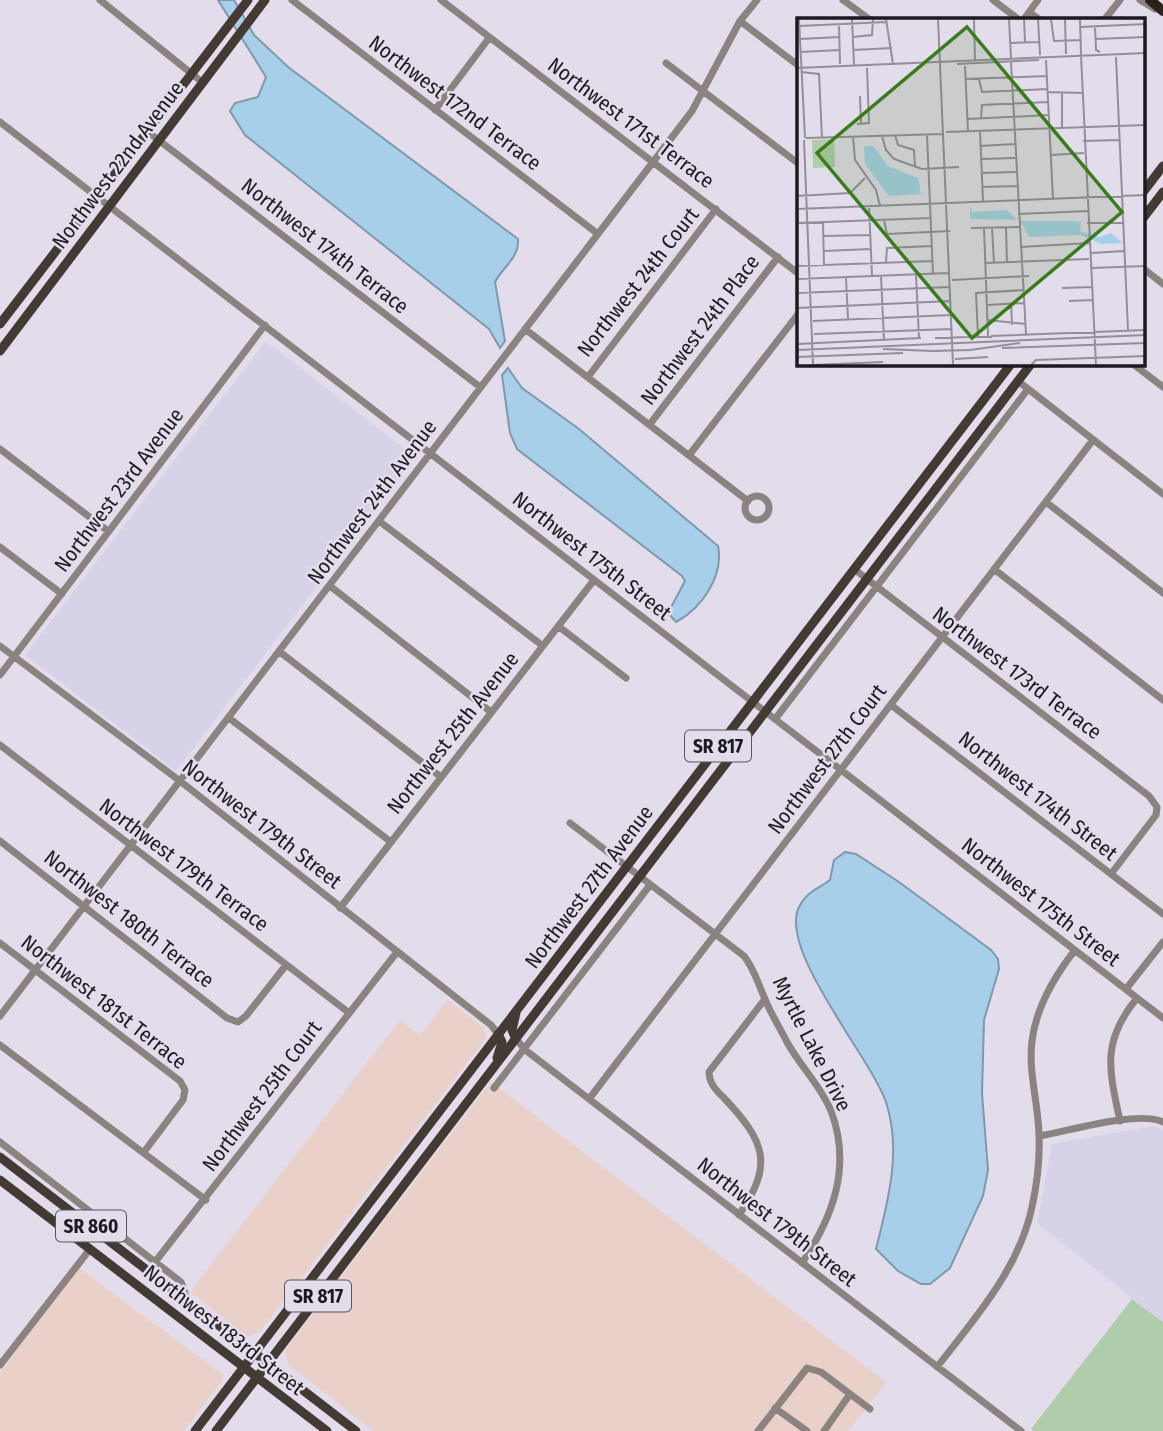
<svg xmlns="http://www.w3.org/2000/svg" width="1163" height="1431" font-family="'Fira Sans Condensed',sans-serif">
	<style>
		.commercial { fill: #e9d0c8 }
		.education { fill: #d6d3e9 }
		.green { fill: #b0cdab }
		.water { fill: #a8cfe9; stroke: #7e99ac; stroke-width: 2 }
		.lines { fill: none; stroke-linecap: round; stroke-linejoin: round }
		.minor { stroke: #8a837f; stroke-width: 7 }
		.major { stroke: #443a34; stroke-width: 9 }
		.highway { stroke: #2d211b; stroke-width: 10 }
		.labels { text-anchor: middle; dominant-baseline: central; stroke-width: 5; stroke-linejoin: round; paint-order: stroke }
		.shield { fill: #e3dceb; stroke: #58545c; stroke-width: 2 }
		.shield-label { font-size: 19px; font-weight: bold; fill: #1d1a1f }
		.street-label { font-size: 21px; fill: #1d1a1f; stroke: #e3dceb }
		.inset-road { fill: none; stroke: #948e99; stroke-width: 2 }
		.view { fill: #3a7c1c; fill-opacity: 0.15; stroke: #3a7c1c; stroke-width: 3.5 }
		.inset-edge { fill: none; stroke: #1d1a1f; stroke-width: 3.5 }
	</style>
	<rect width="100%" height="100%" fill="#e3dceb"/>
	<!-- commercial -->
	<path class="commercial" d="M448 1000 484 1028 486 1038 259 1333 247 1336 190 1292 400 1020 420 1035Z
		M491 1082 886 1382 848 1431H373L288 1364 285 1350Z
		M79 1268 223 1375 222 1381 184 1431H0V1372Z"/>
	<!-- education -->
	<path class="education" d="M266 341 415 457 176 771 25 655Z
		M1153 1126 1163 1130V1322L1037 1223 1052 1144Z"/>
	<!-- green -->
	<path class="green" d="M1132 1299 1163 1322V1431H1034L1031 1429Z"/>
	<!-- water -->
	<path class="water" d="M218 0H234L254 35 288 67 518 239C520 257 502 268 495 282L505 341 500 348 489 329 245 135 230 111 235 103 258 97 266 77Z
		M508 368 522 388 579 429 718 546C724 576 702 608 676 622L668 613 685 581 682 576 517 449 510 433 502 375Z
		M845 852 856 854 899 882 991 950 998 959 999 969 984 1020 982 1093 988 1170 983 1196 950 1268 930 1284H921L898 1271 876 1249C888 1201 902 1151 886 1102 871 1058 778 950 799 907 806 892 818 889 830 880L834 860Z"/>
	<g class="lines">
		<!-- minor -->
		<path class="minor" d="M100 0 202 82
			M292 0 598 234
			M441 0 799 274
			M843 0 869 19
			M993 0 1018 19
			M1140 0 1155 9
			M1029 12 1039 19
			M1024 19 1038 0
			M1105 19 1120 0
			M740 21 799 66
			M666 63 799 164
			M435 110 489 38
			M0 122 1163 1018
			M148 132 480 387
			M1144 269 1163 284
			M525 329 748 501
			M1133 364 1163 387
			M588 377 716 209
			M1018 381 1163 494
			M650 424 778 257
			M0 449 108 531
			M690 454 799 313
			M745 508a12 12 0 1 1 24 0a12 12 0 1 1-24 0Z
			M1046 502 1163 593
			M379 521 543 646
			M0 547 62 594
			M854 569 1149 796 1157 807 1156 815 1111 874
			M994 569 1163 700
			M330 586 491 712
			M558 626 626 678
			M0 646 180 781 491 1025 498 1034
			M280 652 441 777
			M0 675 265 325
			M891 705 1163 914
			M229 718 391 842
			M776 718 1028 389
			M0 745 348 1012
			M570 823 744 956C755 970 758 984 765 999 771 1014 780 1028 787 1042 800 1066 821 1086 831 1111 852 1166 833 1217 802 1263
			M0 841 227 1018 238 1022 246 1016 286 965
			M340 908 594 580
			M0 943 180 1081 185 1090 183 1100 144 1152
			M1126 989 1163 942
			M0 1016 692 111 740 21 757 0
			M515 1037 524 1049 1021 1431
			M0 1045 206 1200
			M494 1088 650 885
			M589 1099 1093 440
			M1120 1121C1109 1069 1101 1042 1137 998
			M1039 1136C1069 1131 1137 1110 1163 1122
			M0 1142 181 1282 187 1299
			M739 1215C774 1164 765 1142 725 1099 717 1091 709 1084 709 1072L765 999
			M155 1262 397 952
			M0 1365 90 1249
			M937 1367C975 1318 1019 1269 1032 1207 1037 1184 1040 1161 1039 1137 1039 1105 1028 1074 1032 1041 1036 1007 1054 977 1075 950
			M775 1408 807 1431
			M758 1431 807 1368 821 1372 870 1409
			M824 1431 850 1394"/>
		<!-- major -->
		<path class="major" d="M1144 191 1163 166
			M1144 217 1163 192
			M0 324 248 0
			M0 351 265 0
			M515 1037 512 1030 516 1013
			M497 1058 502 1042 498 1034
			M0 1157 356 1431
			M0 1180 327 1431
			M195 1431 1011 364
			M216 1431 1031 364"/>
		<!-- highway -->
		<path class="highway" d="M1150 0 1163 11"/>
	</g>
	<g class="labels">
		<!-- shield labels -->
		<g class="shield">
			<rect x="685" y="730.5" width="66" height="31" rx="5"/>
			<rect x="56" y="1210.5" width="70" height="31" rx="5"/>
			<rect x="285" y="1280.5" width="66" height="31" rx="5"/>
		</g>
		<g class="shield-label">
			<text x="718" y="746">SR 817</text>
			<text x="91" y="1226">SR 860</text>
			<text x="318" y="1296">SR 817</text>
		</g>
		<!-- street labels -->
		<g class="street-label">
			<text transform="translate(455 103) rotate(37)">Northwest 172nd Terrace</text>
			<text transform="translate(631 123) rotate(37)">Northwest 171st Terrace</text>
			<text transform="translate(118 165) rotate(-53)">Northwest 22nd Avenue</text>
			<text transform="translate(325 246) rotate(38)">Northwest 174th Terrace</text>
			<text transform="translate(638 282) rotate(-52)">Northwest 24th Court</text>
			<text transform="translate(700 330) rotate(-53)">Northwest 24th Place</text>
			<text transform="translate(119 490) rotate(-53)">Northwest 23rd Avenue</text>
			<text transform="translate(372 502) rotate(-53)">Northwest 24th Avenue</text>
			<text transform="translate(592 556) rotate(38)">Northwest 175th Street</text>
			<text transform="translate(1017 673) rotate(37)">Northwest 173rd Terrace</text>
			<text transform="translate(453 733) rotate(-52)">Northwest 25th Avenue</text>
			<text transform="translate(827 759) rotate(-53)">Northwest 27th Court</text>
			<text transform="translate(1038 796) rotate(38)">Northwest 174th Street</text>
			<text transform="translate(262 824) rotate(38)">Northwest 179th Street</text>
			<text transform="translate(184 865) rotate(37)">Northwest 179th Terrace</text>
			<text transform="translate(589 887) rotate(-53)">Northwest 27th Avenue</text>
			<text transform="translate(1041 902) rotate(38)">Northwest 175th Street</text>
			<text transform="translate(129 919) rotate(38)">Northwest 180th Terrace</text>
			<text transform="translate(104 1002) rotate(38)">Northwest 181st Terrace</text>
			<text transform="translate(812 1044) rotate(63)">Myrtle Lake Drive</text>
			<text transform="translate(262 1096) rotate(-53)">Northwest 25th Court</text>
			<text transform="translate(777 1222) rotate(38)">Northwest 179th Street</text>
			<text transform="translate(224 1330) rotate(38)">Northwest 183rd Street</text>
		</g>
	</g>
	<!-- overview -->
	<g transform="translate(797 18)">
		<rect width="348" height="348" fill="#e3dceb"/>
		<path d="M37 121 38 149 16 150 15 122Z" fill="#b0cdab"/>
		<path d="M67 128H76L91 148 121 160 124 176 92 178 68 146ZM173 187 175 194 210 192 220 202 173 201ZM223 203H279L284 205 283 213 302 219 314 215 326 225 304 226 284 217 232 219Z" fill="#a8cfe9"/>
		<path class="inset-road" d="M2 1 8 120M55 1 57 47M89 1 96 46M141 1 156 347M177 1 178 42M212 1 214 40M227 1 228 24M241 1 243 37M254 1 257 23 284 22M268 1 269 36M283 1 284 37M42 6 43 46M2 8 89 4M298 8 299 32 303 34M283 9 349 6M56 19 75 17 76 1M3 21 42 19M298 21 349 19M214 25 242 24M56 32 95 30M3 34 43 32M284 37 299 347M319 39 331 313M249 42 256 181M214 44 229 316M160 46 242 42M168 48 171 114M0 50 349 35M4 54 22 56 25 120M168 61 250 58M182 61 185 74 251 71M251 74 285 75M265 74V110M63 78 64 106M184 100 185 87 251 84M171 101 252 97M60 106 72 105 70 50M183 113 186 183M149 114 349 107M130 116 136 256M98 117 101 127 117 132 118 148M85 118 89 132 97 141 125 151 162 149M56 119 58 142 79 172 83 188M9 120 146 116M7 122 16 347M286 123 323 122M183 128 218 126M254 137 287 135M184 141 218 140M185 155 219 154M185 169 220 168M0 178 53 175 68 160M72 188 75 258M0 191 349 177M221 196 292 193M87 202 90 216 153 213M26 204 27 247M0 205 134 200M290 205H327M209 209 210 245M174 210 222 209M187 210 191 318M195 210 197 245M26 218 73 217M223 229 293 225M27 233 74 231M294 235 328 233M89 244 90 230 135 228M189 245 292 241M0 248 136 243M294 250 349 248M119 257 122 320M84 258 87 322M49 260 51 301M0 261 152 255M155 262 232 258M265 270 295 269M0 275 153 269M272 283 296 282M214 286 215 307M190 287 228 285M0 290 154 283M191 302 229 306M16 303 154 297M17 316 155 311M181 318 179 275 227 272M194 318 349 312M172 319H195M138 320 173 319M0 326 124 320M205 330 349 325M86 331 136 333M0 332 349 317M173 332 223 325M135 333 173 332M0 339 106 335M158 341 191 339M16 347 86 344M234 347 239 342 349 338"/>
		<path class="view" d="M170 9 325 194 175 320 20 135Z"/>
		<rect width="348" height="348" class="inset-edge"/>
	</g>
</svg>
